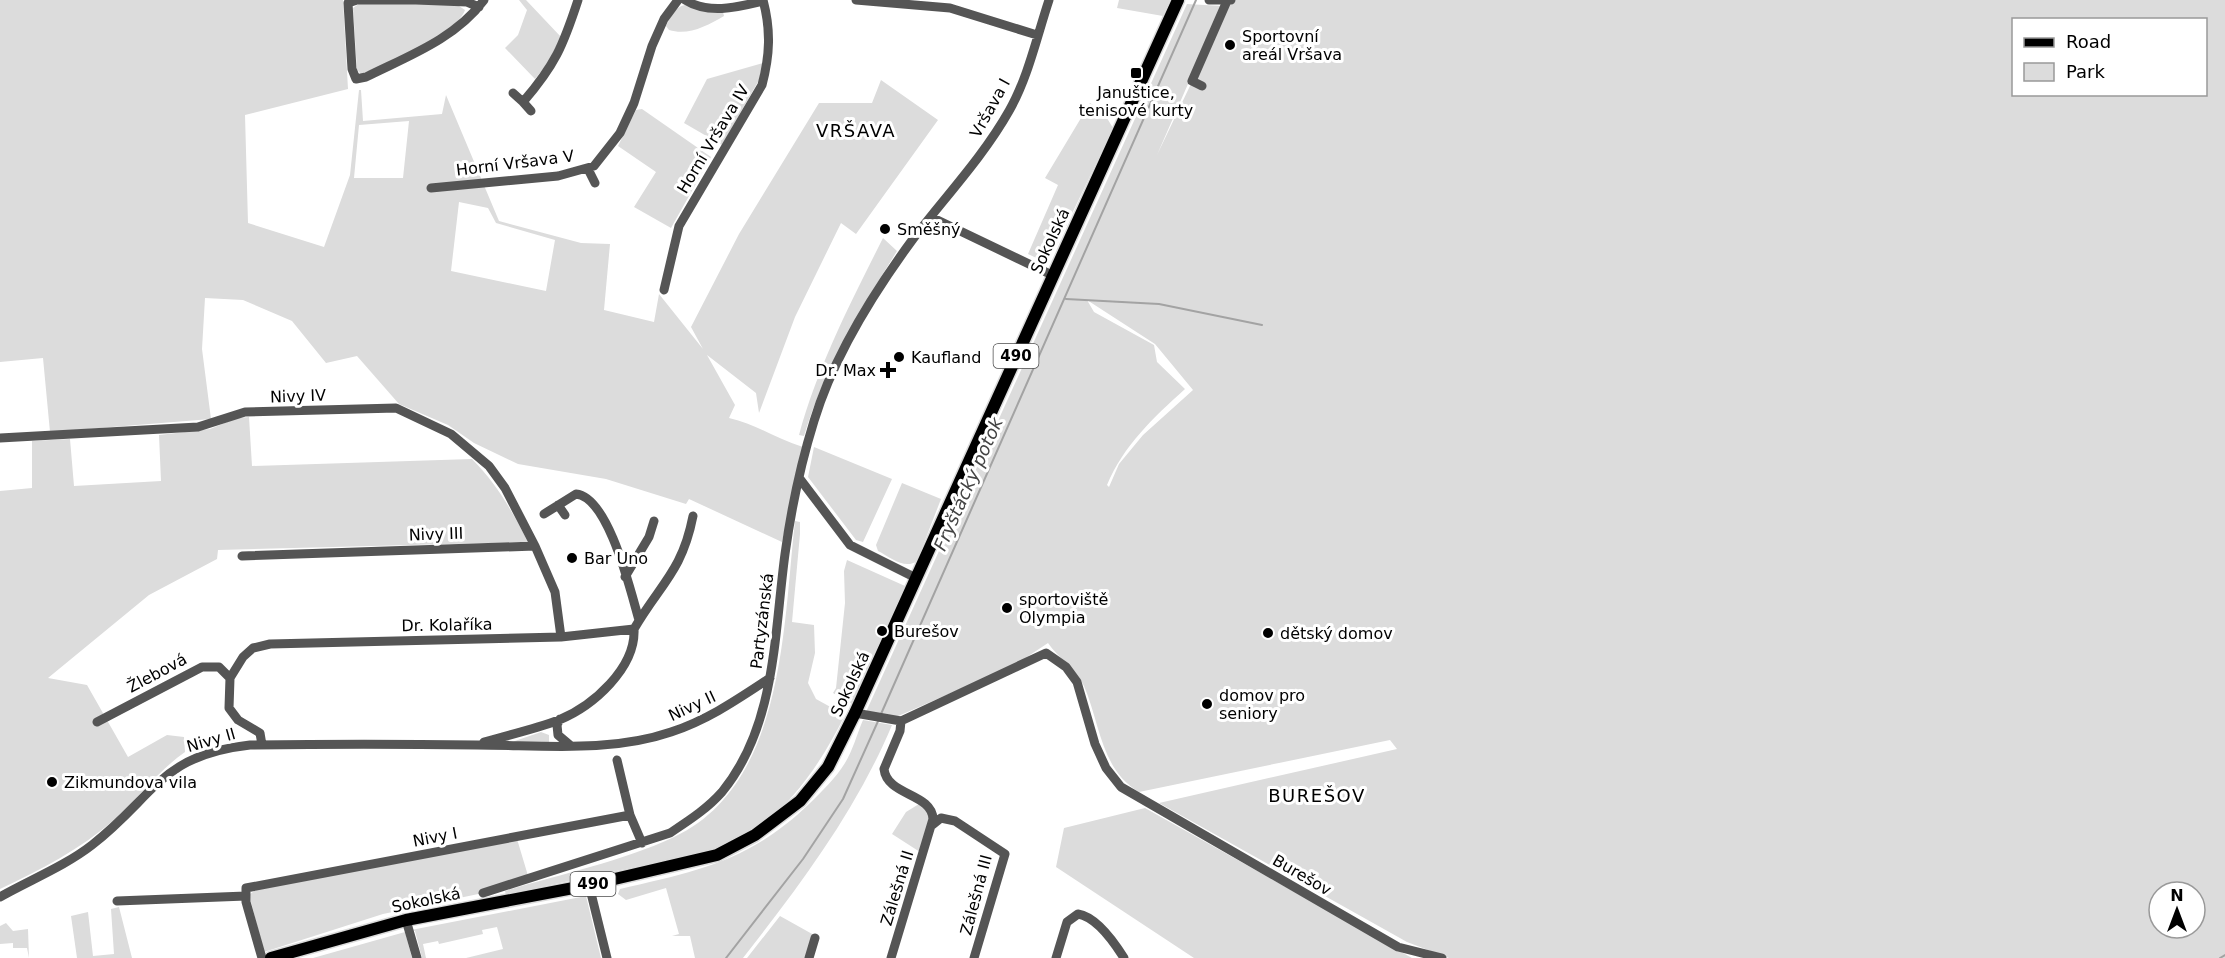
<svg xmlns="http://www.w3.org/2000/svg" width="2225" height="958" font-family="'DejaVu Sans',sans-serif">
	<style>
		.green { fill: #dcdcdc; fill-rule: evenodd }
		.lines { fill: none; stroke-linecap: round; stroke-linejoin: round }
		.stream { stroke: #a3a3a3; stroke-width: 2 }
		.major-casing { stroke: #dbdbdb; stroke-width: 15 }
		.minor { stroke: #555; stroke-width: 9 }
		.major { stroke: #000; stroke-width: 12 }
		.poi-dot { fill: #000; stroke: #fff; stroke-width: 2 }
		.labels { text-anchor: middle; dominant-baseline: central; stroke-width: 6; stroke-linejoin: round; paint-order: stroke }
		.shield { fill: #fff; stroke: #4c4c4c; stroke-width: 1.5 }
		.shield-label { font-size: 15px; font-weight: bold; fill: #000 }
		.poi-label { font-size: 16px; fill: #000; stroke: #fff; text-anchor: start }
		.street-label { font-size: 16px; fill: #000; stroke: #fff }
		.neighbourhood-label { font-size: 18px; letter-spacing: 1.5px; fill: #000; stroke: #fff }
		.water-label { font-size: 18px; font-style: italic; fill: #444; stroke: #fff }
	</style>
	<rect width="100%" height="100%" fill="#fff"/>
	<!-- green -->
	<path class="green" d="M0 0H343L348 89 245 115 248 223 324 247 350 175 359 90H361L363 121 442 114 446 95 499 221 581 243 610 244 604 310 654 322 659 294 703 349 691 327 739 234 819 103H872L881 80 938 120 856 234 841 223 795 317 759 413 756 393 707 355 735 405 729 418C756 424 777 439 803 447L782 542 689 499 686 504 606 479 518 464 474 443 448 425 399 404 357 356 326 363 292 321 243 300 205 298 202 349 211 419 50 432 43 358 0 362ZM409 121 403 178H354L359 125ZM459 202 488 208 496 223 555 240 546 291 451 271Z
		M519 0H526L561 37 547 64 535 79 505 48 518 35 527 10Z
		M1119 0H1170L1163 16 1117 8Z
		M1231 0H2225V958H1449L1407 942 1159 803 1397 749 1390 740 1139 792C1101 770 1100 723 1084 686 1077 670 1058 658 1048 643L1015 665 896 717 866 712 1187 4 1222 6 1157 155ZM2014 20H2206V94H2014ZM1087 300 1155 344 1193 390 1143 435 1119 464 1109 487 1107 485C1124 445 1153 418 1185 389L1157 362 1154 345 1094 312ZM2159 892H2195V928H2159Z
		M360 3 456 4 465 10C457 34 385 65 361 74L357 70 353 8Z
		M685 5 723 12 724 16C707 26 688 36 669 30L666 26C671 16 675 7 685 5Z
		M763 63 759 80 722 145 684 123 707 79Z
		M1090 103 1102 110 1113 128 1057 245 1045 262 1028 254 1058 185 1045 178Z
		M642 109 711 157 671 228 634 207 656 172 618 146 636 110Z
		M883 238 897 251C858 314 826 364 804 436L799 435C818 365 851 302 883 238Z
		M249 417 252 466 472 459C497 484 512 511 528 542L218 550 217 559 149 595 48 678 87 685 128 757 167 735 184 737 185 752C158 771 139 797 115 819 81 849 40 870 0 889V491L32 488V441L70 439 74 486 161 481 159 435 210 429 237 418Z
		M814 447 892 479 863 542 856 540 808 477Z
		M902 483 941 499 917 561C905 570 890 557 878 551L876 545Z
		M795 521 800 522V534L792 622 814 625 815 653 808 683 816 699 845 715C819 767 784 820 728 844 699 856 666 861 635 867 592 876 549 885 506 895L505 891C560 874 621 862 674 837 785 785 783 626 795 521Z
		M847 560 905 586 852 704 833 693 836 688 845 603 844 571Z
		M863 720 892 725C856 811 800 885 743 958H695L690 936H672L679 934 666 888 626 900 618 894 620 889C697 871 750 861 809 804 823 790 835 779 845 763 853 750 857 734 863 720Z
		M541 732 549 735V742H512Z
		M919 804 928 811 930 821 920 852 892 834 906 812Z
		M1145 808 1412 958H1194L1056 867 1064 828Z
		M517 839 529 879 483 893 383 914 264 952 251 902 250 894 256 890Z
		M586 896 601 958H466L503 949 497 927 482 930 483 934 439 944 438 941 423 944 426 958H422L415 931 411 930Z
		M119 907 132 958H77L71 916 88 912 93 956 114 954 111 909Z
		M780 916 814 935 807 958H747Z
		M6 923 13 931 28 929 29 958 27 948H13V943L0 944V926Z
		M405 932 412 958H313Z"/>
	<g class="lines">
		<!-- stream -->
		<path class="stream" d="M1066 299 1159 304 1262 325
			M881 714 1196 0
			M726 958 803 859 843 799 879 719
			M2220 958 2225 955"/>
		<!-- major casing -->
		<g class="major-casing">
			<path id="major" d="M271 958 406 920 589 885 717 855 755 835 800 801 828 767 855 713 1178 0"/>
		</g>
		<!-- minor -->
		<path class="minor" d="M416 0H357L348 3 352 69 356 79 366 77C408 56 455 39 484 0
			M416 0 467 2 479 7
			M685 0C709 15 738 7 763 1
			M856 0 950 8 1037 35
			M1209 0H1231
			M1202 86 1192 81 1227 1
			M513 93 523 102C555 65 563 46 578 0
			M523 102 531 111
			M588 169 595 183
			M431 188 558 176 594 166 620 133 634 103 652 46 664 19 678 0
			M931 217 1052 275
			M664 290 679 226 762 85C770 55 771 30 763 0
			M0 438 198 427 245 412 396 408 451 434 489 466 505 488 535 546
			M800 479 850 545 916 578
			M558 505 565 515
			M544 514 576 494C609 497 631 593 639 620
			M242 556 535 546 555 592 561 637
			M625 577 649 537 654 521
			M855 713 901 721 1046 653 1066 667 1077 682 1095 744 1106 768 1121 787 1398 947 1442 958
			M560 719 557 725 558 735 571 746
			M97 722 202 667H219L230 678
			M484 742C509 735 535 729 559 720 593 706 636 668 634 629
			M262 745 260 733 238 720 229 708 230 678 243 657 253 648 270 644 561 637 634 629C660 584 682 572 693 516
			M617 760 630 815 642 843
			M931 826 941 818 955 821 1005 854 974 958
			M589 885 607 958
			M483 893 670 833C688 821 707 809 722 792 776 726 774 635 785 554 791 510 801 463 814 421 833 358 874 292 913 239 945 197 983 157 1009 111 1028 78 1037 36 1049 0
			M0 897C30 880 65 866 92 845 155 796 160 755 250 745 326 744 402 744 477 745 541 745 610 753 671 732 708 720 738 699 770 678
			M117 901 246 896
			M406 920 417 958
			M262 958 246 902V888L630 815
			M809 958 815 938
			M891 958 933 819C932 793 887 796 884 769L900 731 901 721
			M1056 958 1067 922 1078 914C1097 917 1114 942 1124 958"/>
		<!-- major -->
		<use href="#major" class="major"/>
	</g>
	<!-- markers -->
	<g class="poi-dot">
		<circle cx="1230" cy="45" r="6"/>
		<rect x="1130" y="67" width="12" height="12" rx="3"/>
		<circle cx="885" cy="229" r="6"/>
		<circle cx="899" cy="357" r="6"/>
		<path d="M885 361h6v6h6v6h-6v6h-6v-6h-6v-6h6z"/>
		<circle cx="572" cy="558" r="6"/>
		<circle cx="1007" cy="608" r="6"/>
		<circle cx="882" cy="631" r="6"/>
		<circle cx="1268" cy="633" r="6"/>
		<circle cx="1207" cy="704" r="6"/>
		<circle cx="52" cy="782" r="6"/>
	</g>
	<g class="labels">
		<!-- shield labels -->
		<g class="shield">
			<rect x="993.5" y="344" width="45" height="24" rx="4.5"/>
			<rect x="570.5" y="872" width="45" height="24" rx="4.5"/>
		</g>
		<g class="shield-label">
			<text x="1016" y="356">490</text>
			<text x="593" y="884">490</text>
		</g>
		<!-- poi labels -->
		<g class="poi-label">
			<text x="1242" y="36">Sportovní<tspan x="1242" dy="18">areál Vršava</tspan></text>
			<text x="1136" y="92" text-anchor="middle">Januštice,<tspan x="1136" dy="18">tenisové kurty</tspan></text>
			<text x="897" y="229">Směšný</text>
			<text x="911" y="357">Kaufland</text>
			<text x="876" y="370" text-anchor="end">Dr. Max</text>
			<text x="584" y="558">Bar Uno</text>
			<text x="1019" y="599">sportoviště<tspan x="1019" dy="18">Olympia</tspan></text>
			<text x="894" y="631">Burešov</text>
			<text x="1280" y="633">dětský domov</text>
			<text x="1219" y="695">domov pro<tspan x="1219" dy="18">seniory</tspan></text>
			<text x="64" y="782">Zikmundova vila</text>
		</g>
		<!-- street labels -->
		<g class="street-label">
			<text transform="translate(990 108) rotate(-61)">Vršava I</text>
			<text transform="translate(713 139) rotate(-59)">Horní Vršava IV</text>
			<text transform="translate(515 163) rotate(-7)">Horní Vršava V</text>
			<text transform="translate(1050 241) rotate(-65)">Sokolská</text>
			<text transform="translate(298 396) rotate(-2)">Nivy IV</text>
			<text transform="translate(436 534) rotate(-2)">Nivy III</text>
			<text transform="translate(762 621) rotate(-83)">Partyzánská</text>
			<text transform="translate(447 625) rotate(-1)">Dr. Kolaříka</text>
			<text transform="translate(157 673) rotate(-28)">Žlebová</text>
			<text transform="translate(850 684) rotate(-65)">Sokolská</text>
			<text transform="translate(692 706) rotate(-25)">Nivy II</text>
			<text transform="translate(211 740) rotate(-16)">Nivy II</text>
			<text transform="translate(435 837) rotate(-11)">Nivy I</text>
			<text transform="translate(1302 875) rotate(30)">Burešov</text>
			<text transform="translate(897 888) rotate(-73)">Zálešná II</text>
			<text transform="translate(976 895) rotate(-75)">Zálešná III</text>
			<text transform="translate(426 900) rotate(-12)">Sokolská</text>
		</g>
		<!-- neighbourhood labels -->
		<g class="neighbourhood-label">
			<text x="856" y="130">VRŠAVA</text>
			<text x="1317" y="795">BUREŠOV</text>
		</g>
		<!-- water labels -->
		<g class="water-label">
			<text transform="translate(968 484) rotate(-66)">Fryštácký potok</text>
		</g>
	</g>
	<!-- legend -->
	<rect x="2012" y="18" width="195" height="78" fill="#ffffff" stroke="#999999" stroke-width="1.5"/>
	<rect x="2024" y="38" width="30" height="9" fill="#000000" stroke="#999999" stroke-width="1.5"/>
	<text x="2066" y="48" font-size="18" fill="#000000">Road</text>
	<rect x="2024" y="63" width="30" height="18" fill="#dcdcdc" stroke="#999999" stroke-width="1.5"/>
	<text x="2066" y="78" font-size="18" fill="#000000">Park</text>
	<!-- north arrow -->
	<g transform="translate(2177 910)"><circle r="28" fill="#ffffff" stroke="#999999" stroke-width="1.5"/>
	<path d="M0-4.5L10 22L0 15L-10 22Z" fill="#000000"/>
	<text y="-9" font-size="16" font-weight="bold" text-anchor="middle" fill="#000000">N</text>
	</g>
</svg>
